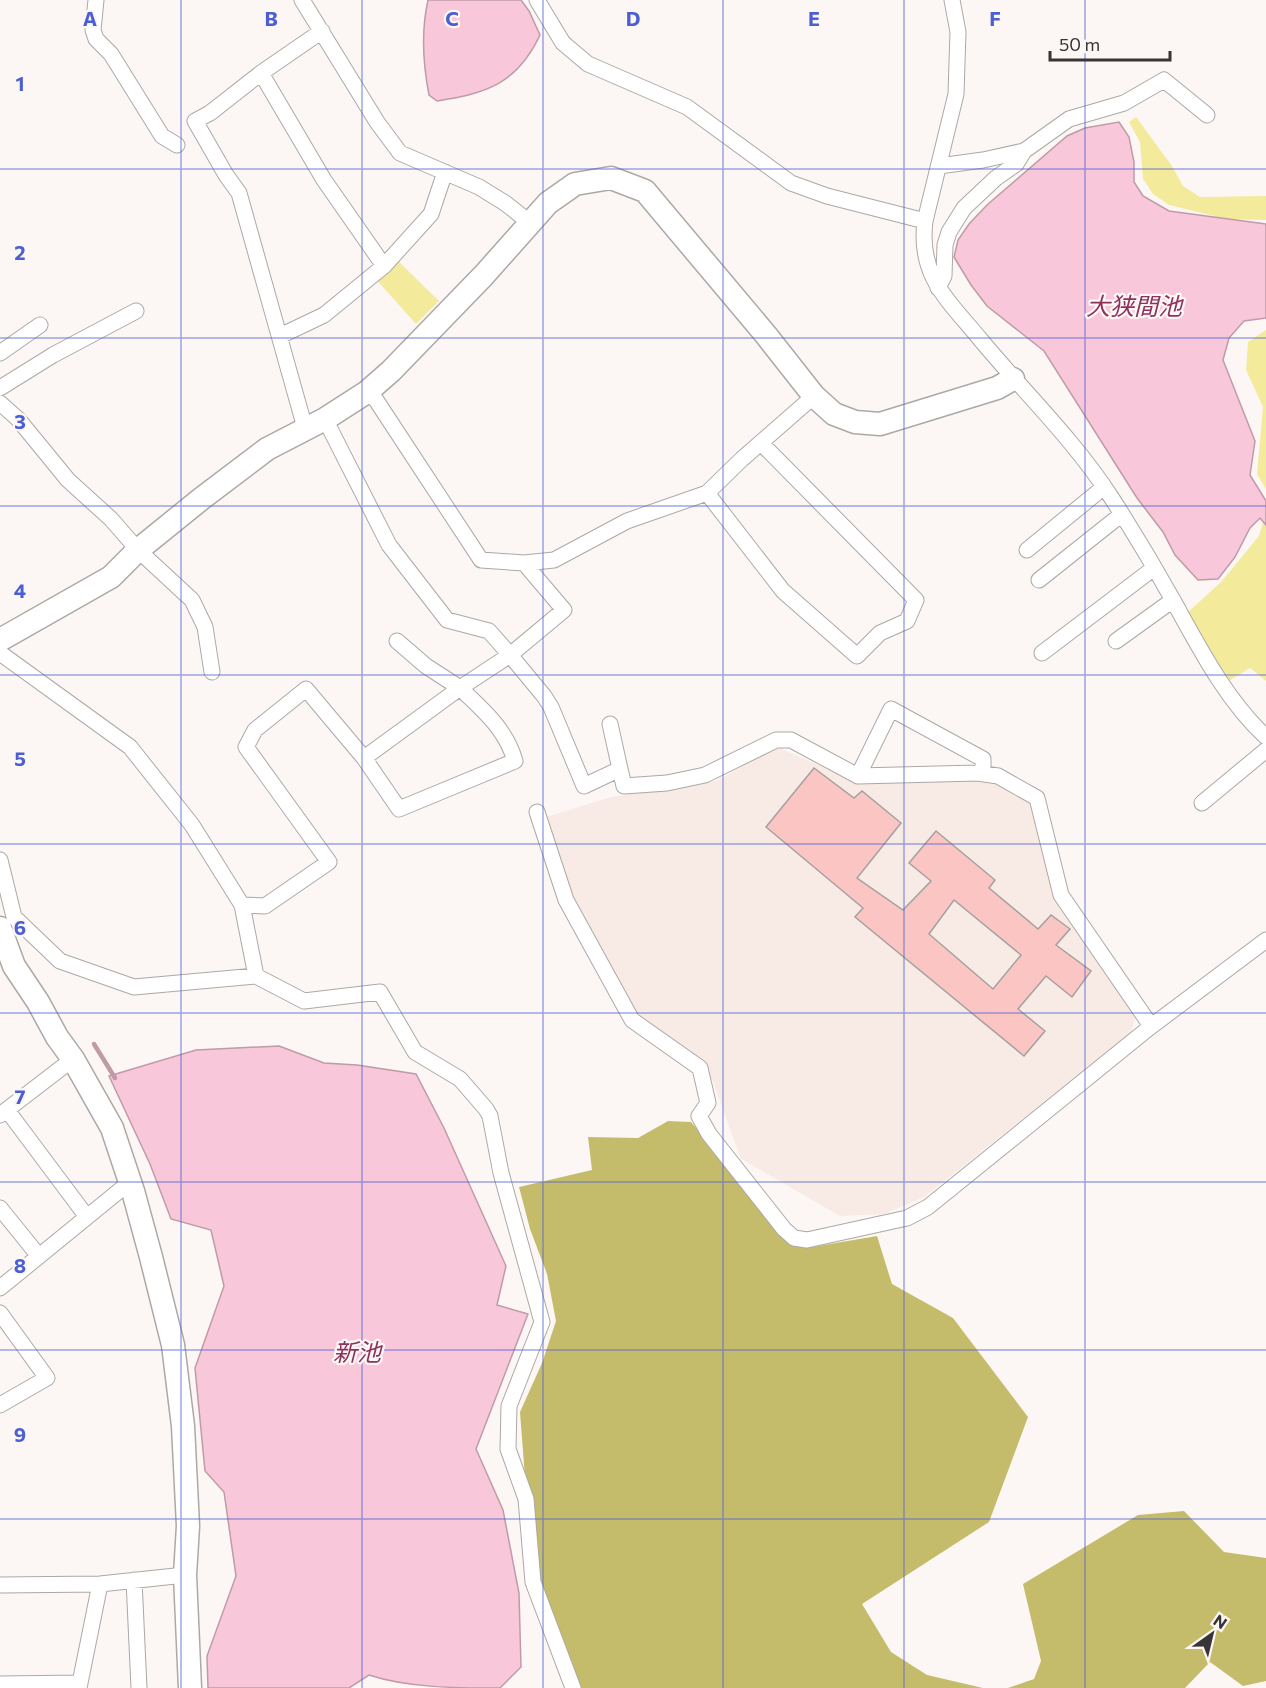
<svg xmlns="http://www.w3.org/2000/svg" width="1266" height="1688" font-family="Commissioner,'Noto Sans JP',sans-serif">
	<style>
		.built { fill: #f8ebe5 }
		.green { fill: #f3ea9c }
		.forest { fill: #c5bc6b }
		.water { fill: #f9c7da; stroke: #bf9ba8; stroke-width: 1.5 }
		.lines { fill: none; stroke-linecap: round; stroke-linejoin: round }
		.stream { stroke: #bf9ba8; stroke-width: 4.5 }
		.building { fill: #fbc5c3; stroke: #a5a0a0; stroke-width: 1.5; fill-rule: evenodd }
		.street-casing { stroke: #ada8a6; stroke-width: 17 }
		.secondary-casing { stroke: #ada8a6; stroke-width: 25 }
		.street { stroke: #fff; stroke-width: 15 }
		.secondary { stroke: #fff; stroke-width: 22 }
		.grid { fill: none; stroke: #4c5ed3; stroke-width: 1.5; stroke-opacity: 0.55 }
		.labels { text-anchor: middle; dominant-baseline: central; stroke-width: 4.5; stroke-linejoin: round; paint-order: stroke }
		.water-label { font-size: 24px; font-style: italic; fill: #8d315d; stroke: #fcf7f5 }
		.grid-label { font-size: 20px; text-anchor: middle; font-weight: bold; fill: #4c5ed3; stroke: #fcf7f5; stroke-width: 4.5; stroke-linejoin: round; paint-order: stroke }
	</style>
	<rect width="100%" height="100%" fill="#fcf7f5"/>
	<!-- built -->
	<path class="built" d="M777 747 855 781 994 780 1033 802 1055 899 1135 1017 1131 1033 924 1197 884 1214 840 1216 741 1159 713 1082 702 1060 637 1015 576 911 543 818 611 797 716 781Z"/>
	<!-- green -->
	<path class="green" d="M1136 117 1172 166 1183 186 1200 197 1266 196V220L1227 219 1169 205 1153 194 1143 179 1140 142 1129 122Z
		M393 256 439 301 416 324 374 277Z
		M1266 330V489L1257 474 1263 407 1246 370 1248 342Z
		M1266 512V681L1250 668 1227 682 1187 613 1221 582 1259 536Z"/>
	<!-- forest -->
	<path class="forest" d="M668 1121 691 1122 723 1159 784 1239 797 1247H812L877 1236 892 1284 953 1318 1028 1417 989 1522 862 1604 891 1652 927 1675 983 1688H573L533 1582 520 1412 542 1363 556 1321 547 1274 530 1229 519 1187 592 1170 588 1137 638 1138Z
		M1184 1511 1224 1552 1266 1558V1681L1243 1686 1210 1662 1185 1688H1008L1034 1679 1041 1661 1023 1584 1138 1515Z"/>
	<!-- water -->
	<path class="water" d="M428 0H521L529 11 540 35C517 84 487 93 437 101L429 95C423 64 421 31 428 0Z
		M1119 122 1129 137 1134 162V182L1143 196 1169 211 1266 224V318L1244 321 1229 338 1223 360 1255 441 1250 475 1266 501V525L1260 518 1250 528 1235 557 1218 579 1198 580 1175 555 1163 532 1137 498 1044 351 987 306 971 285 954 257 958 240 969 224 987 205 1067 136 1085 128Z
		M279 1046 324 1063 357 1065 416 1074 444 1128 506 1266 497 1305 528 1314 476 1449 503 1510 519 1593 521 1667 500 1688C457 1688 408 1688 369 1675L349 1688H208L207 1656 236 1576 224 1492 205 1471 195 1368 224 1286 211 1230 171 1219 150 1164 109 1076 196 1050Z"/>
	<g class="lines">
		<!-- stream -->
		<path class="stream" d="M94 1044 115 1078"/>
	</g>
	<!-- building -->
	<path class="building" d="M814 768 854 798 862 791 901 823 857 878 903 910 931 881 909 863 936 831 995 880 989 888 1038 929 1051 915 1070 929 1056 945 1091 971 1072 997 1046 976 1018 1009 1045 1031 1024 1056 855 917 863 908 766 827ZM954 900 1021 955 993 989 929 934Z"/>
	<g class="lines">
		<!-- street casing -->
		<g class="street-casing">
			<path id="street" d="M96 0 93 30 96 39 111 54 162 136 177 145
				M302 0 377 122 400 153 479 187 505 203 529 222
				M537 0 563 43 588 64 687 107 791 183 827 196 925 221
				M952 0 958 32 956 94 925 221C918 276 948 300 980 339 1024 392 1074 440 1111 497 1133 531 1154 566 1174 602 1200 649 1227 701 1266 737
				M261 73 324 180 384 266
				M939 166 983 160 1024 151
				M938 288 944 276 945 245 949 232 964 208 996 178 1016 164 1024 151 1069 119 1124 103 1164 80 1207 115
				M280 336 324 315 384 266 431 214 445 172
				M0 353 40 325
				M0 388 53 355 136 311
				M367 392 376 400 481 560 524 563 554 560 627 521 707 493 742 459 814 396
				M0 403 18 419 68 480 111 519 138 550 192 600 205 627 212 672
				M305 428 239 193 226 175 195 121 210 113 261 73 322 31
				M707 493 783 591 857 656 880 633 907 621 916 600 761 443
				M1027 550 1104 487
				M524 563 564 610 510 655 544 696 551 707 584 786 620 769 624 786 667 783 705 775 776 740H791L858 776 978 773 998 776 1037 798 1061 895 1151 1026
				M1039 580 1122 514
				M1116 641 1173 600
				M0 653 130 747 192 825 242 905 256 976 134 987 60 961 14 917 0 860
				M1042 653 1154 568
				M610 724 620 769
				M364 758 460 688 426 666 397 641
				M858 776 891 709 983 759V774
				M1202 803 1266 750
				M537 812 566 900 632 1020 700 1068 708 1103 699 1116 709 1134 784 1229 794 1238 807 1240 907 1218 928 1207 1149 1028 1266 940
				M242 905 265 906 329 862 246 747 255 730 306 689 364 758 399 809 515 761C506 729 483 710 460 688L510 655 489 631 447 620 389 545 325 419
				M256 976 304 1001 380 992 415 1052 460 1079 486 1109 490 1116 501 1173 542 1322 509 1406 508 1449 526 1499 533 1582 573 1688
				M7 1110 87 1217
				M0 1115 73 1059
				M0 1208 38 1255
				M0 1288 130 1182
				M0 1313 47 1378 0 1405
				M134 1580 139 1688
				M0 1585 100 1584 185 1575
				M0 1684 79 1683
				M79 1688 100 1584"/>
		</g>
		<!-- secondary casing -->
		<g class="secondary-casing">
			<path id="secondary" d="M0 640 111 577 138 550 201 499 267 449 325 419 367 392 391 371 484 275 548 203 575 184 611 178 645 191 766 335 814 396 834 414 855 422 880 424 997 388 1013 379
				M0 928 14 966 38 1002 57 1037 73 1059 112 1128 133 1191 151 1257 173 1345 183 1426 188 1526 185 1575 190 1688"/>
		</g>
		<!-- street -->
		<use href="#street" class="street"/>
		<!-- secondary -->
		<use href="#secondary" class="secondary"/>
	</g>
	<!-- grid -->
	<path class="grid" d="M181 0V1688M362 0V1688M543 0V1688M723 0V1688M904 0V1688M1085 0V1688M0 169H1266M0 338H1266M0 506H1266M0 675H1266M0 844H1266M0 1013H1266M0 1182H1266M0 1350H1266M0 1519H1266"/>
	<g class="labels">
		<!-- water labels -->
		<g class="water-label">
			<text x="1134" y="305">大狭間池</text>
			<text x="357" y="1351">新池</text>
		</g>
	</g>
	<g class="grid-label">
		<text x="90" y="26">A</text>
		<text x="271" y="26">B</text>
		<text x="452" y="26">C</text>
		<text x="633" y="26">D</text>
		<text x="814" y="26">E</text>
		<text x="995" y="26">F</text>
		<text x="20" y="91">1</text>
		<text x="20" y="260">2</text>
		<text x="20" y="429">3</text>
		<text x="20" y="598">4</text>
		<text x="20" y="766">5</text>
		<text x="20" y="935">6</text>
		<text x="20" y="1104">7</text>
		<text x="20" y="1273">8</text>
		<text x="20" y="1442">9</text>
	</g>
	<!-- north arrow -->
	<g transform="translate(1212 1634) rotate(34)" stroke="#fcf7f5" stroke-width="4.5" paint-order="stroke">
	<path d="M0-4.5L10 22L0 15L-10 22Z" fill="#373535"/>
	<text y="-9" font-size="16" font-weight="bold" text-anchor="middle" fill="#373535">N</text>
	</g>
	<!-- scale -->
	<path d="M1050 51v9h120v-9" fill="none" stroke="#373535" stroke-width="3"/>
	<text x="1059" y="51" font-size="18" fill="#373535" stroke="#fcf7f5" stroke-width="4.5" paint-order="stroke">50 m</text>
</svg>
